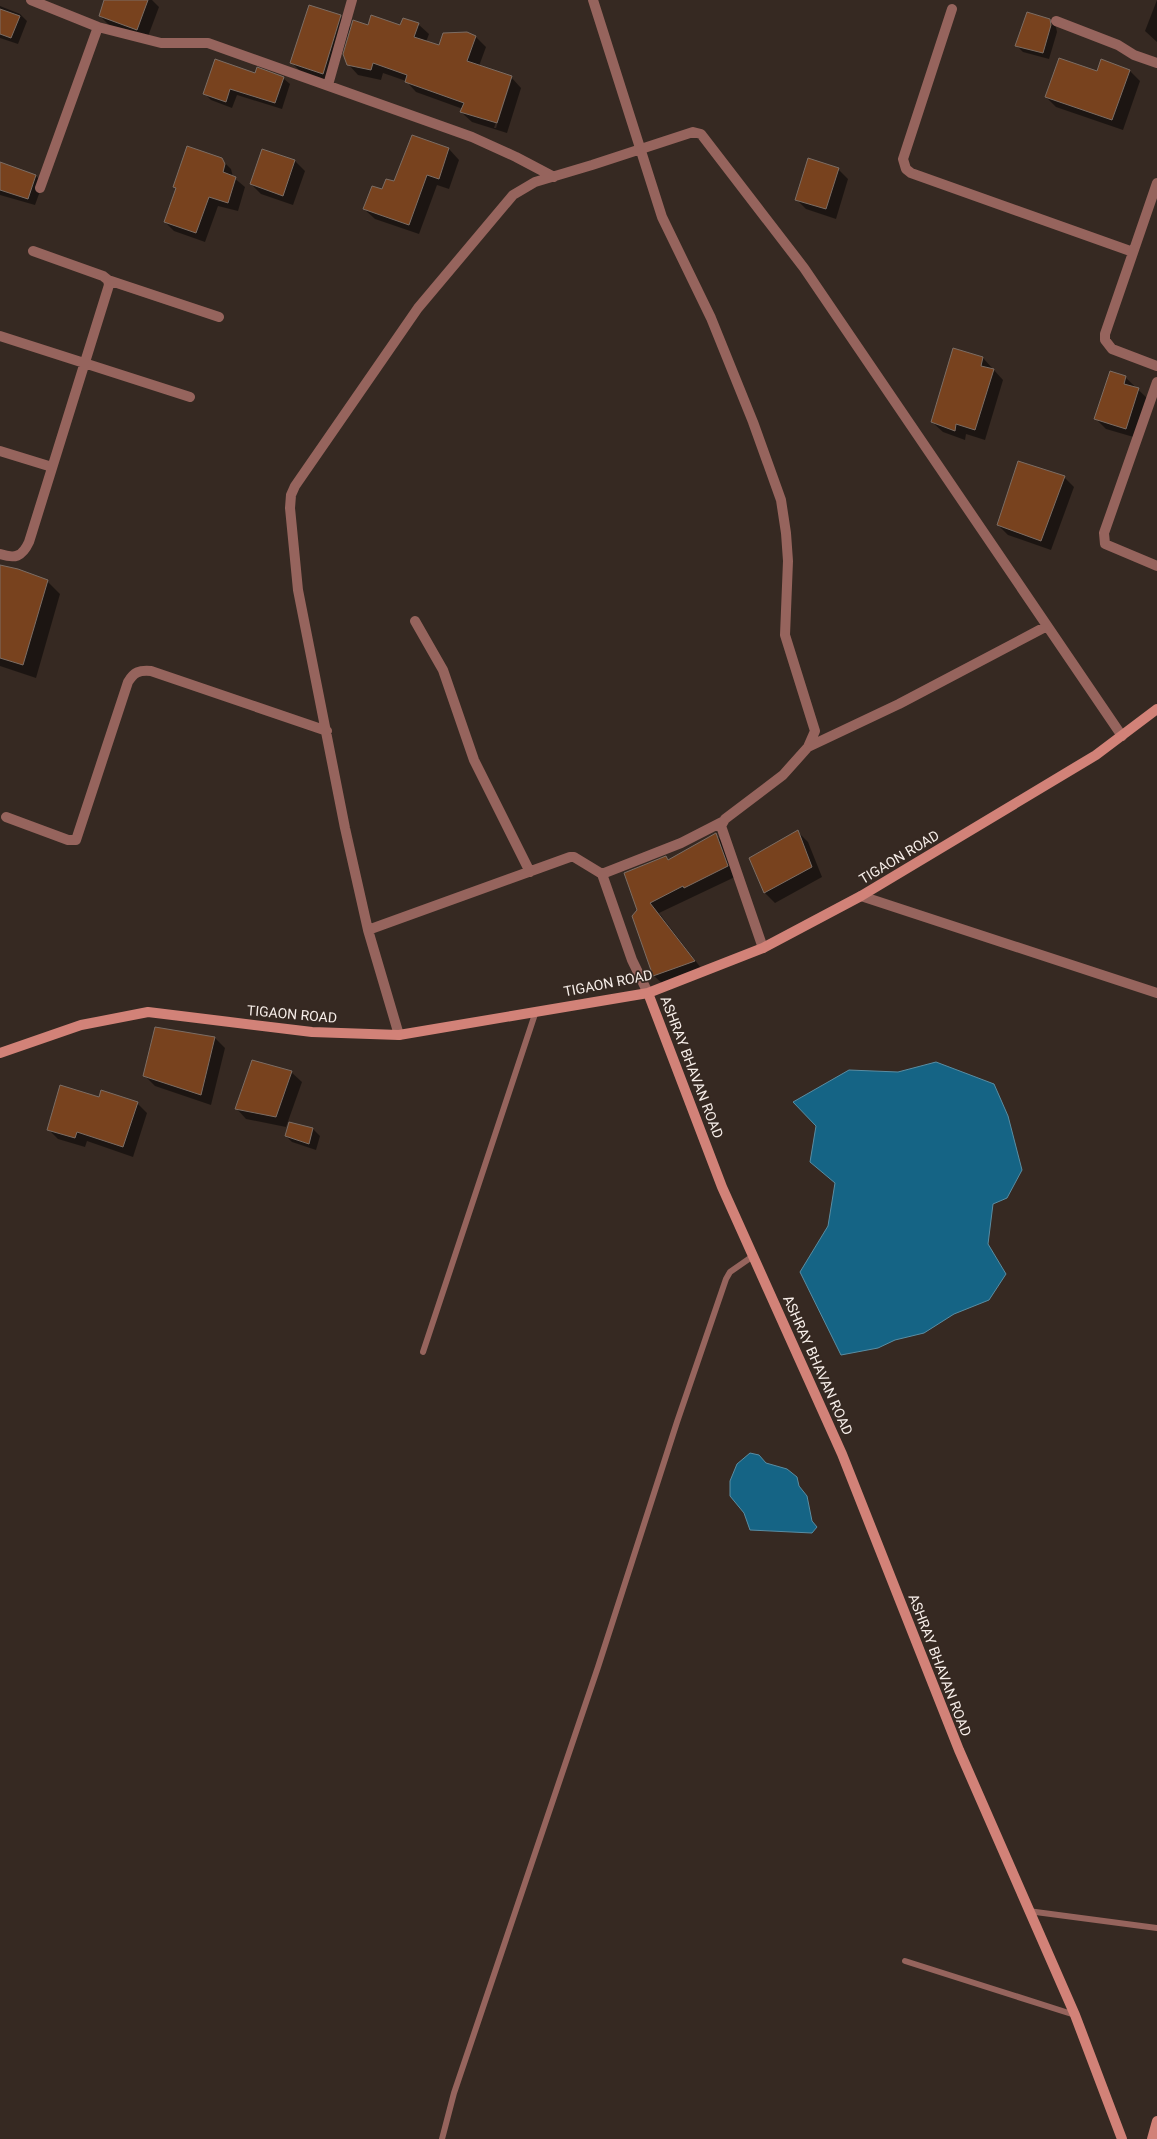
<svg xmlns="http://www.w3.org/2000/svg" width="1157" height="2139" font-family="Roboto,sans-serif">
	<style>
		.water { fill: #156485; stroke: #598da3 }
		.shadow { fill: #0007; fill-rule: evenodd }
		.building { fill: #78421e; stroke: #7c6d64 }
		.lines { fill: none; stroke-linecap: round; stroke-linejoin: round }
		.lane { stroke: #96645d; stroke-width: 6 }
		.street { stroke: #96645d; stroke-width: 10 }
		.secondary { stroke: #d28278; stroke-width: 10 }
		.labels { text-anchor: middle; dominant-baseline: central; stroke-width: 3.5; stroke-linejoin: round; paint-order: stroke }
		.street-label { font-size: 14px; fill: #f7eee9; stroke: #362922 }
	</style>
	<rect width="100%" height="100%" fill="#362922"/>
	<!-- water -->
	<path class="water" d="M936 1062 994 1084 1008 1116 1022 1170 1007 1198 993 1204 988 1244 1006 1274 989 1300 954 1314 924 1333 895 1340 878 1348 841 1355 800 1272 828 1226 835 1183 810 1162 816 1126 793 1102 849 1070 898 1072Z
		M750 1453 759 1455 766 1463 787 1469 797 1477 799 1486 807 1496 812 1521 817 1527 812 1533 750 1530 744 1513 730 1496V1481L737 1464Z"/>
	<!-- shadow -->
	<path class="shadow" d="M105 0H152L159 7 147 39 110 26 100 16Z
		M1157 0V42L1145 31Z
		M0 6 20 14 27 21 18 44 0 38Z
		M340 16 352 28 418 24 429 34 426 42 439 47 476 37 486 47 479 66 511 77 521 88 507 133 472 122 461 112 463 109 416 92 406 81 383 73 381 80 358 75 348 64 351 31H349L333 83 302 73 292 63ZM509 82H511L496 128H494Z
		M1049 20 1056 27 1057 32 1049 59 1023 52 1017 46Z
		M1130 71 1140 81 1123 130 1056 107 1046 97 1098 72Z
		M256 74 283 78 290 84 282 109 237 95 232 108 211 100 204 93Z
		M412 136 449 149 459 160 449 189 437 185 419 234 375 219 364 209 394 183Z
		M263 150 295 161 305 171 293 205 261 194 251 184Z
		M221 159 231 169 233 177 245 187 238 211 218 206 205 242 174 231 165 222 177 189 174 186Z
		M0 163 36 176 43 183 35 205 0 195Z
		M838 169 848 179 836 219 806 209 796 199Z
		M954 349 983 358 1003 380 985 440 966 434 965 440 943 432 932 422Z
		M1125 377 1148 399 1137 438 1106 429 1096 419Z
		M1064 477 1074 487 1051 550 1008 535 998 525Z
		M0 565 47 581 60 594 36 678 0 666Z
		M798 832 808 842 822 877 775 903 765 893 751 858Z
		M716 835 726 845 737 876 659 913 704 972 664 985 653 975 638 910 666 857 670 861Z
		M156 1028 215 1038 225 1048 211 1105 155 1086 145 1076Z
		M291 1072 302 1082 286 1127 246 1119 236 1108Z
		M99 1098 137 1103 147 1113 133 1157 87 1141 85 1147 58 1139 48 1129Z
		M290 1123 313 1129 320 1136 316 1150 292 1142 286 1136Z"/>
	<!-- building -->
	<path class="building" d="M104 0H148L137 30 99 16Z
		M309 5 341 15 323 74 290 63Z
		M0 9 20 16 11 38 0 34Z
		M1027 12 1050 19 1051 25 1043 53 1015 46Z
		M371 15 400 25 403 18 419 23 414 37 439 45 443 33 467 32 476 36 467 61 512 76 497 123 460 112 464 103 405 82 407 75 373 63 371 70 347 65 343 54 353 20 368 25Z
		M1059 58 1097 71 1101 59 1130 70 1112 120 1045 97Z
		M215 59 255 73 257 67 284 77 275 103 230 89 226 102 203 94Z
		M412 135 449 148 439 179 427 175 409 225 363 209 372 186 382 189 386 179 394 181Z
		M187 146 222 158 225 164 223 172 236 177 228 203 209 197 196 233 164 222 176 188 173 187Z
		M262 149 295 160 283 196 250 184Z
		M808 158 839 168 826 209 795 200Z
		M0 162 36 175 28 199 0 190Z
		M953 348 983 357 981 366 994 369 975 430 956 424 955 431 931 422Z
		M1110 371 1126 376 1124 384 1139 388 1126 429 1094 419Z
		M1018 461 1065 476 1041 541 997 525Z
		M0 565 18 569 48 580 23 665 0 658Z
		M798 830 812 867 764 893 749 858Z
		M716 833 728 866 684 888 683 886 650 903 695 961 653 976 632 916 637 910 624 873 666 856 668 860Z
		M155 1027 215 1037 201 1095 143 1076Z
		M252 1060 292 1071 276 1117 235 1109Z
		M60 1085 99 1097 101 1090 138 1102 123 1147 77 1132 75 1138 47 1130Z
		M289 1122 313 1128 309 1144 285 1136Z"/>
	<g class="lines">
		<!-- lane -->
		<path class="lane" d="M423 1352 536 1011
			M1028 1911 1157 1928
			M905 1961 1075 2015
			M442 2139 454 2093 598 1667 677 1422 726 1279 730 1272 753 1256"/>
		<!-- street -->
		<path class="street" d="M31 0 98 27 161 43H208L472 137 516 157 554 177
			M593 0 662 217 711 318 753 422 781 500 786 533 788 561 785 635 815 731 808 747 783 775 725 819 721 826 763 948
			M952 9 903 159 906 169 911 173 1133 252
			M1056 21 1118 45 1134 55 1157 63
			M328 85 352 0
			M1157 183 1105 334V340L1112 349 1157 366
			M40 188 98 27
			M108 280 219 317
			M0 336 190 397
			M1157 382 1104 533 1105 544 1157 566
			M0 451 52 467
			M0 554C15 559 22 557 29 542L109 285 108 280 103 276 33 251
			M415 621 443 670 474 760 530 872
			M808 747 899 704 1047 626
			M6 817 68 840H76L128 682C134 672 139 670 151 671L327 731
			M602 874 681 843 722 822
			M861 896 1157 993
			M368 930 570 857H574L602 874 632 960 648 993
			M399 1035 368 930 345 828 298 590 290 508 291 495 295 486 418 308 513 195 535 182 592 165 693 132 701 134 804 268 1122 736"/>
		<!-- secondary -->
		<path class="secondary" d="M648 993 722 1187 842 1454 959 1750 1075 2015 1122 2139
			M0 1053 81 1025 148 1012 312 1032 399 1035 648 993 763 948 861 896 1096 755 1157 709
			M1152 2139 1157 2121"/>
	</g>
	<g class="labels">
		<!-- street labels -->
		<g class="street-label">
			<text transform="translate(899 857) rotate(-31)">TIGAON ROAD</text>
			<text transform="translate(608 983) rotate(-11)">TIGAON ROAD</text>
			<text transform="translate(292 1014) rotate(5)">TIGAON ROAD</text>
			<text transform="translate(692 1067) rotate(69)">ASHRAY BHAVAN ROAD</text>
			<text transform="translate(818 1365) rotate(66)">ASHRAY BHAVAN ROAD</text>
			<text transform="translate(940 1665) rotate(69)">ASHRAY BHAVAN ROAD</text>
		</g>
	</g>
</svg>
